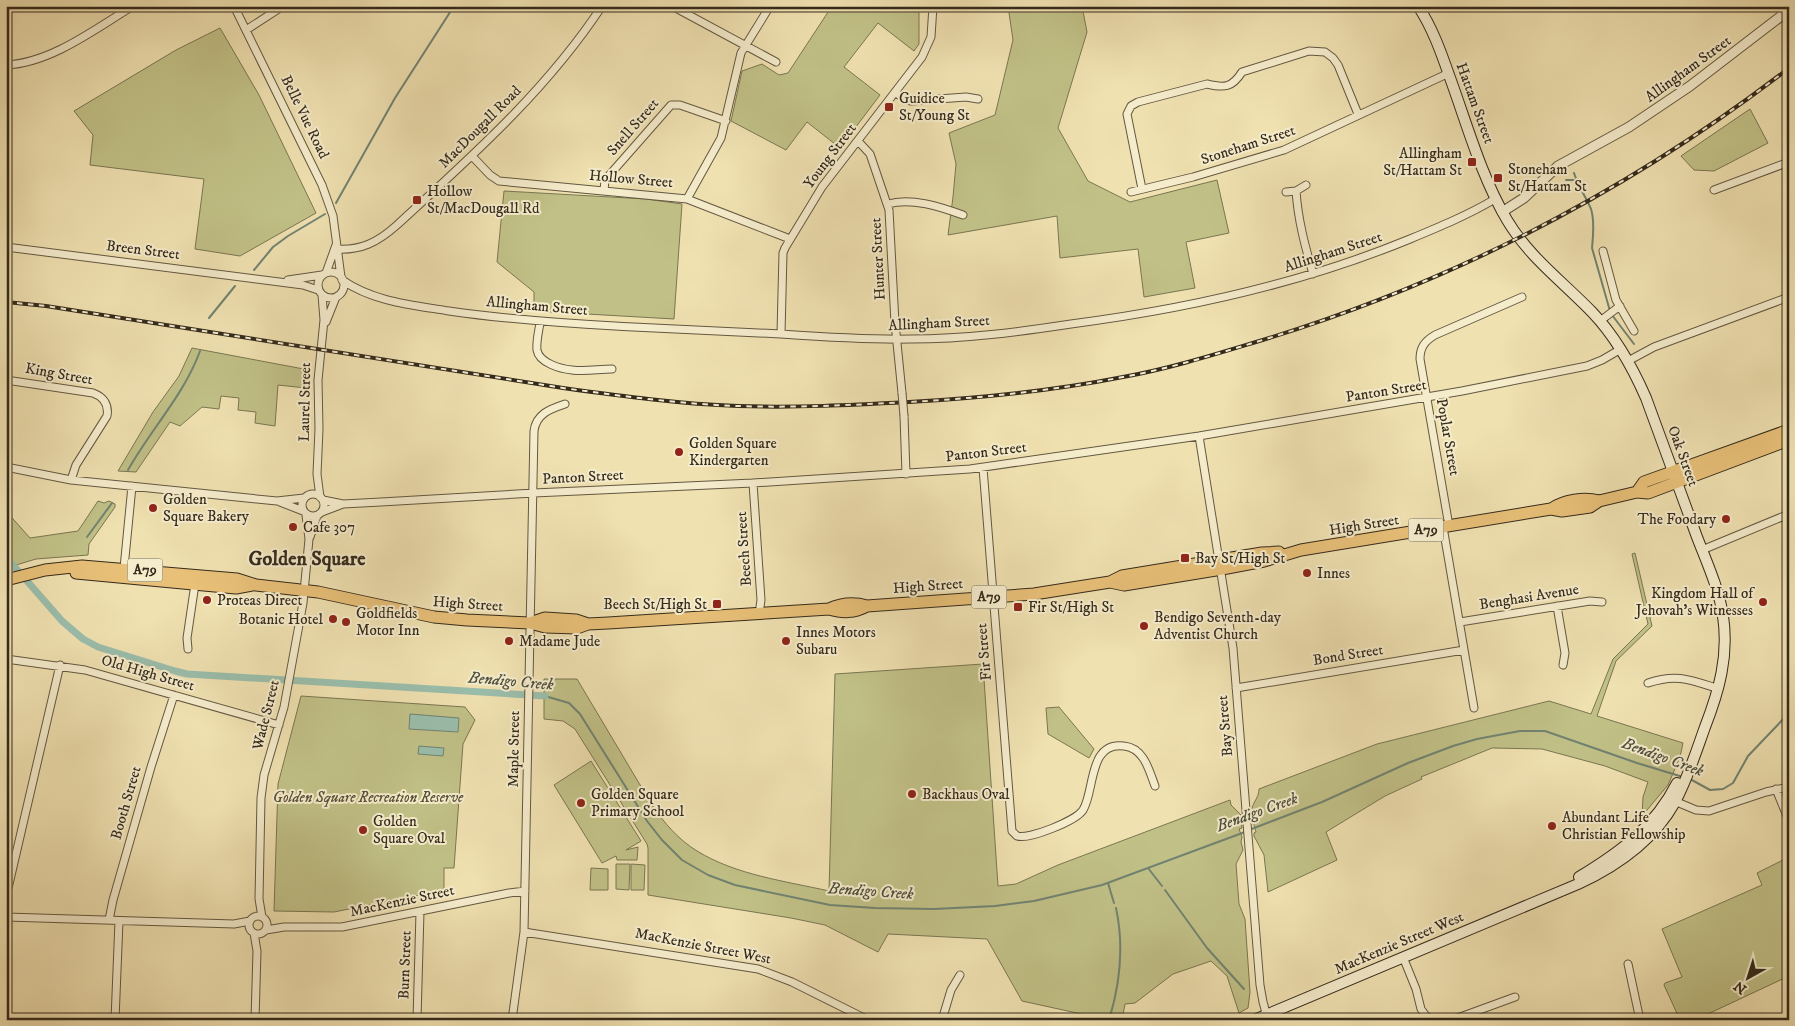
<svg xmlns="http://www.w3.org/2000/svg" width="1795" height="1026" font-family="'IM FELL DW Pica',serif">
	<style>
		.green { fill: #c1c187; stroke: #7a7652 }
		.water { fill: #9abeac; stroke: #718372 }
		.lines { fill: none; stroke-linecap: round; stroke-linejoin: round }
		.stream { stroke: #718372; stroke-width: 2 }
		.canal { stroke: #9abeac; stroke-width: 7 }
		.minor-casing { stroke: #635841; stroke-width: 9 }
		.tertiary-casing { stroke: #635841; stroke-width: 11 }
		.secondary-casing { stroke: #342a1c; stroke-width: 12 }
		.trunk-casing { stroke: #342a1c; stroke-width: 13 }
		.minor { stroke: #f5eccc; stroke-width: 7 }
		.tertiary { stroke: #f5eccc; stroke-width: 9 }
		.secondary { stroke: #f5eccc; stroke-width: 10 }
		.trunk { stroke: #e8c078; stroke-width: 11 }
		.rail-casing { stroke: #342a1c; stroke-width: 4 }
		.rail { stroke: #f5eccc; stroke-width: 2; stroke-dasharray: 5.5; stroke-linecap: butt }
		.minor-bridge-casing { stroke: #635841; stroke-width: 9; stroke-linecap: butt }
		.minor-bridge { stroke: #f5eccc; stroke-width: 7 }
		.poi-dot { fill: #8f2418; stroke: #f5eccc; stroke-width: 2 }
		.labels { text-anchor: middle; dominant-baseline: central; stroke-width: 4; stroke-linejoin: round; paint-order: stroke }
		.shield { fill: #f5eccc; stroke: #6e6451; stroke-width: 1 }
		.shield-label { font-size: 14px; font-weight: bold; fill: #342a1c }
		.street-label { font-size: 15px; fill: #342a1c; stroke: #f5eccc }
		.poi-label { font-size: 15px; fill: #342a1c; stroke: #f5eccc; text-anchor: start }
		.park-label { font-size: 15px; font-style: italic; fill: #575037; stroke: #f5eccc }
		.water-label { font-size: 16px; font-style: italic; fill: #4e4f40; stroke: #f5eccc }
		.district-label { font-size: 20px; font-weight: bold; fill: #342a1c; stroke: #f5eccc }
	</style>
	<rect width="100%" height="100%" fill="#f0e1b1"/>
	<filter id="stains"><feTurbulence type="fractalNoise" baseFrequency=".004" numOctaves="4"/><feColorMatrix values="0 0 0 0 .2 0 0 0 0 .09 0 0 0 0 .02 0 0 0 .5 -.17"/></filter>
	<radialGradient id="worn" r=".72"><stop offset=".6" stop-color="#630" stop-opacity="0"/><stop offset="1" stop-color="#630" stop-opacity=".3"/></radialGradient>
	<!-- green -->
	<path class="green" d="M832 6H919V44L914 51 878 23 844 67 880 95 840 148 807 122 786 150 731 121 742 71 762 64 779 75 788 73Z
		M1008 6H1082L1087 32 1058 128 1088 181 1130 202 1217 180 1229 233 1186 242 1195 288 1144 297 1138 249 1060 258 1057 216 948 235 953 197 956 164 949 133 995 115 1013 40Z
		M220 28 259 95 316 213 240 256 195 249 204 179 90 165 93 135 74 111 176 50Z
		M1750 109 1768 143 1714 171 1694 170 1681 156Z
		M504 191 646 199 682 204 674 319 534 311V292L497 262Z
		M192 348 309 370 306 388 278 385 275 426 255 423 256 412 238 410 239 398 221 396 219 409 202 407 180 426 170 422 136 472 118 471 153 412 179 376Z
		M98 501 104 503 109 501 115 504V507L89 544 88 555 36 559 6 568V511L30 538 78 531Z
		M1635 553 1652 626 1616 661 1597 716 1683 743 1680 757 1668 785 1642 816 1643 797 1648 782 1605 766 1542 749 1492 748 1421 777 1422 779 1385 796 1326 832 1337 860 1268 892 1264 855 1254 836V833L1256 832C1254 825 1251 816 1252 808 1254 801 1259 797 1259 789L1377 744 1549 701 1591 714 1613 659 1648 624 1632 554Z
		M983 664 998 886 1016 884 1058 865 1230 800 1231 805 1241 815 1242 828 1239 829 1242 837 1241 842 1243 850 1236 864 1239 904 1245 919 1250 992 1248 1008 1239 1013 1227 976 1211 961 1173 974 1135 1003 1125 1004 1122 1020H1094L1095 1017 1022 1001 987 939 888 934 878 952 825 925 791 918 648 895V848L647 844 575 729 563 721 544 719V679H577L652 805C664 823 679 840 697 851 736 875 785 881 829 891L835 674Z
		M301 696 465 707 475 720 463 744 454 868H444V890L334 912 274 911 278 784Z
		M1059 707 1094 749 1089 758 1048 734 1046 708Z
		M591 761 641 841 626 850 638 847 637 860H617L616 856 602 863 554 785Z
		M1789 857V976L1695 1020H1680L1664 985 1665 983 1682 977 1662 929 1762 885 1757 873Z
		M616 864H630L629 890 616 889Z
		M631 864 645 865 644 890H631Z
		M591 868 608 869V890H590Z"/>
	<!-- water -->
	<path class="water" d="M410 714 459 718 458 732 409 729Z
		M419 746 444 748 443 756 418 754Z"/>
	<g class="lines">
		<!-- stream -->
		<path class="stream" d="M1574 173C1578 186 1586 197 1591 209 1595 221 1593 237 1592 248L1610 311
			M1566 180H1576
			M336 203 395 98 454 6
			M254 270 273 247 288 236 325 214
			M1612 315 1634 344
			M209 318 235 286
			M128 470C151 429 184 395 200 351
			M87 537 112 503
			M545 696 569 703 580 714 647 821 662 840 682 860 708 875 735 885 830 905 875 908 934 909 995 906 1034 901 1102 885 1245 832
			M1690 779 1710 790 1723 789 1733 783 1748 756 1789 713
			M1249 830 1322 802 1408 763 1453 746 1477 739 1520 731H1545L1637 763 1683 777
			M1148 868 1162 886
			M1108 883 1114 903
			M1165 890 1207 948 1244 989
			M1109 1020C1120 984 1124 945 1116 908"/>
		<!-- canal -->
		<path class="canal" d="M6 557 62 621 83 639 98 647 175 671 187 674 545 696"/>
		<!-- minor casing -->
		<g class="minor-casing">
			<path id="minor" d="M234 6 322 185 333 216 341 277
				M672 6 776 62
				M246 30 283 6
				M6 65C51 63 95 29 133 6
				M895 92 903 98 911 101 966 97 978 99
				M858 141 870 154 889 210 895 323 902 393
				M472 156 490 175 499 181 687 199 790 239
				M1142 189 1127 114 1131 106 1138 102 1207 84C1224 88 1232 88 1242 72L1309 51 1325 52 1333 58 1338 65 1358 114
				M604 190 605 180 671 105H680L726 121
				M1714 190 1789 162
				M1296 191C1298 220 1305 246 1313 274
				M1131 192 1193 177 1284 150 1449 73
				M1286 192 1296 191 1306 185
				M687 199 721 138 741 53 770 6
				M888 204C911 197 941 207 963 215
				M6 247 303 285 318 290
				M335 249C361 251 378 242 397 225 471 157 546 91 602 6
				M1603 251 1616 300 1634 331
				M318 285a13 13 0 1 1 26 0a13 13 0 1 1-26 0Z
				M326 273 336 245
				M288 280 322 275
				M342 280C374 302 412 305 449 311 504 319 559 323 615 326 670 329 725 331 781 334 824 337 868 340 911 339 965 339 1018 332 1071 324 1187 309 1301 284 1410 239 1439 227 1468 215 1495 199
				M1600 321 1620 306
				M326 322 336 297
				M540 322C539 331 536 341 537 350 539 363 561 369 572 370 585 372 599 369 612 369
				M781 334 783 253 785 248 822 187 922 57 931 37 933 6
				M1628 361 1654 347 1789 297
				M6 380 93 393C104 397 109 405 107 416L76 465 71 480
				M904 416 906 474
				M1199 436 1233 648 1260 985 1263 1002 1268 1020
				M6 467 71 480 277 501 304 498
				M983 468 1012 831 1017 836C1028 840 1076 821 1083 810 1095 791 1088 741 1124 746 1144 748 1149 770 1155 786
				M753 483 761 600 759 614
				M302 505a11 11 0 1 1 22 0a11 11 0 1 1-22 0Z
				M320 497 317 474 319 429 318 380 324 320 322 295
				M323 500 343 504 381 502 534 493 753 483 970 469 1199 436 1462 391 1587 366 1602 360 1621 349
				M280 502 303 511
				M322 512 343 504
				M1449 526 1420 359C1420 347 1425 341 1435 335L1522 297
				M1443 527 1474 708
				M310 537 317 516
				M1702 550 1789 514
				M124 568 132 486
				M1557 606 1565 653 1563 665
				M1460 622 1590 601 1602 602
				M188 649 187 638 195 584
				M6 659 85 670 279 725
				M1648 683C1677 673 1691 680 1719 689
				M1236 688 1464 650
				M1776 789 1789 821
				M1672 800 1696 810 1709 811 1766 792 1789 787
				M6 897 60 665
				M249 925a9 9 0 1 1 18 0a9 9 0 1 1-18 0Z
				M6 917 234 924 250 921
				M262 917 259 899 261 798 264 775 284 707 303 603 309 539 306 515
				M109 920 113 900 151 767 174 695
				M266 930 284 927H342L509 893 525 891
				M524 932 758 969 792 982 868 1020
				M254 933 257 951 255 1020
				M1403 957 1416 989 1421 1009 1426 1016 1432 1020
				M1628 964 1640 1020
				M6 999 7 1020
				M115 1020 119 921
				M417 1020 420 912
				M512 1020 524 932 534 431C536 414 550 409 565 404
				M942 1020 951 990 960 975
				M1452 1020 1515 997"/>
		</g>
		<!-- tertiary casing -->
		<g class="tertiary-casing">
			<path id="tertiary" d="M1502 212 1524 198 1558 166 1629 127 1690 86 1789 10"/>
		</g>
		<!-- secondary casing -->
		<g class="secondary-casing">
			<path id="secondary" d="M1579 877C1619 853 1655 827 1677 783
				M1254 1020 1578 884C1617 866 1654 840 1675 802 1688 778 1696 752 1705 727 1719 691 1729 656 1723 616 1719 589 1707 563 1697 537 1680 491 1663 444 1646 398 1632 366 1616 337 1592 312 1562 281 1529 257 1507 220 1481 176 1467 124 1449 75 1441 52 1432 27 1418 6"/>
		</g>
		<!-- trunk casing -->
		<g class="trunk-casing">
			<path id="trunk" d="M1637 492 1644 482 1789 430
				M1551 509C1564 500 1584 497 1599 501
				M76 573 236 588 252 585
				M6 580 45 570 82 566 237 579 256 585 318 592 434 617 467 620 530 623 545 627 577 628 588 624
				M1110 582 1122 576 1262 553 1279 552
				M829 609C842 603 853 602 867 606L1034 594 1110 582 1124 585 1222 569 1264 561 1301 550 1551 509 1562 511 1590 507 1599 501 1637 492 1648 493 1789 440
				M530 623 545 618 576 620 588 624 608 623 829 609C843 613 854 613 867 606"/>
		</g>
		<!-- minor -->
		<use href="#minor" class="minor"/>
		<!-- tertiary -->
		<use href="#tertiary" class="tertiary"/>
		<!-- secondary -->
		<use href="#secondary" class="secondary"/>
		<!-- trunk -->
		<use href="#trunk" class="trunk"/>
		<!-- rail casing -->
		<g class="rail-casing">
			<path id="rail" d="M6 302 46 306 563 388C621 396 680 404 738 406 795 408 852 405 909 402 981 398 1052 391 1123 377 1168 369 1213 355 1256 342 1449 284 1629 191 1789 68"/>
		</g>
		<!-- rail -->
		<use href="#rail" class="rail"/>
		<!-- minor-bridge casing -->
		<g class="minor-bridge-casing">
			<path id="minor-bridge" d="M902 393 904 416"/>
		</g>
		<!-- minor-bridge -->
		<use href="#minor-bridge" class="minor-bridge"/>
	</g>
	<!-- markers -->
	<g class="poi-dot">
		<rect x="884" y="102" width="10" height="10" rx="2.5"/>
		<rect x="1467" y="157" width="10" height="10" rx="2.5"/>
		<rect x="1493" y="173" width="10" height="10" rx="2.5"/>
		<rect x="412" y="195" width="10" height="10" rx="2.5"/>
		<circle cx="679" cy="452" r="5"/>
		<circle cx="153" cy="508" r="5"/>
		<circle cx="1726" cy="519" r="5"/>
		<circle cx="293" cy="527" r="5"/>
		<rect x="1180" y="553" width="10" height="10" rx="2.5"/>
		<circle cx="1307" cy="573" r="5"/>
		<circle cx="207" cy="600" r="5"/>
		<circle cx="1763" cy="602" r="5"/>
		<rect x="712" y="599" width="10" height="10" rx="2.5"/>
		<rect x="1013" y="602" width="10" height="10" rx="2.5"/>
		<circle cx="333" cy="619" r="5"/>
		<circle cx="346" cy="622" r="5"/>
		<circle cx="1144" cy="626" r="5"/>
		<circle cx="509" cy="641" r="5"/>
		<circle cx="786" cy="641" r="5"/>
		<circle cx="912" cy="794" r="5"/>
		<circle cx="581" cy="803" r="5"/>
		<circle cx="1552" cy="826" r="5"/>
		<circle cx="363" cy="830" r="5"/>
	</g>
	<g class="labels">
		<!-- shield labels -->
		<g class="shield">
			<rect x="1408.5" y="518.5" width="35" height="23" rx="4"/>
			<rect x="127.5" y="558.5" width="35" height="23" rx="4"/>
			<rect x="971.5" y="585.5" width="35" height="23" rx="4"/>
		</g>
		<g class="shield-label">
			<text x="1426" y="530">A79</text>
			<text x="145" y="570">A79</text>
			<text x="989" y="597">A79</text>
		</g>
		<!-- street labels -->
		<g class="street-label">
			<text transform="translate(1688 69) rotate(-36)">Allingham Street</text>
			<text transform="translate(1475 103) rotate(70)">Hattam Street</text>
			<text transform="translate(305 117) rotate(64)">Belle Vue Road</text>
			<text transform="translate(480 127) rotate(-45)">MacDougall Road</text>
			<text transform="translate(633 127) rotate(-49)">Snell Street</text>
			<text transform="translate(1248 145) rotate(-18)">Stoneham Street</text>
			<text transform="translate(830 156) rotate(-53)">Young Street</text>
			<text transform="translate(631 179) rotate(5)">Hollow Street</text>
			<text transform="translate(143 250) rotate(7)">Breen Street</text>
			<text transform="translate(1333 252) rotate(-18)">Allingham Street</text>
			<text transform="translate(878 259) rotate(-93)">Hunter Street</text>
			<text transform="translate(537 306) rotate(5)">Allingham Street</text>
			<text transform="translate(939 323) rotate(-3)">Allingham Street</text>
			<text transform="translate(59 374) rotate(10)">King Street</text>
			<text transform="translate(1386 391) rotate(-9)">Panton Street</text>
			<text transform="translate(305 402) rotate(-89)">Laurel Street</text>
			<text transform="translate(1448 437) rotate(80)">Poplar Street</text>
			<text transform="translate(986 452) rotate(-7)">Panton Street</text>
			<text transform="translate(1683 456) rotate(70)">Oak Street</text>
			<text transform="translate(583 477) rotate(-3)">Panton Street</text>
			<text transform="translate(1364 525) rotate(-9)">High Street</text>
			<text transform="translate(744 549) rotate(-94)">Beech Street</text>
			<text transform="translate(928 586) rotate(-4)">High Street</text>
			<text transform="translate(1529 597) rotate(-9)">Benghasi Avenue</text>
			<text transform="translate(468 604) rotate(4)">High Street</text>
			<text transform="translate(984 652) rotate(-95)">Fir Street</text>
			<text transform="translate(1348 655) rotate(-9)">Bond Street</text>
			<text transform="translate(148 673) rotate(16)">Old High Street</text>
			<text transform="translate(266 715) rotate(-76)">Wade Street</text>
			<text transform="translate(1225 726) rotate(-95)">Bay Street</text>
			<text transform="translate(514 749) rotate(-89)">Maple Street</text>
			<text transform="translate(126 803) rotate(-74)">Booth Street</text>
			<text transform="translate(402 901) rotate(-12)">MacKenzie Street</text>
			<text transform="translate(1399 943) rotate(-23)">MacKenzie Street West</text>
			<text transform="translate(703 946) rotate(11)">MacKenzie Street West</text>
			<text transform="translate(405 965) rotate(-88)">Burn Street</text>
		</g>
		<!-- poi labels -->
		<g class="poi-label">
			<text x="899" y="98">Guidice<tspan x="899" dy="17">St/Young St</tspan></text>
			<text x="1462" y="153" text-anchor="end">Allingham<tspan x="1462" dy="17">St/Hattam St</tspan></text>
			<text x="1508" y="169">Stoneham<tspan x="1508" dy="17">St/Hattam St</tspan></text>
			<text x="427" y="191">Hollow<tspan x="427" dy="17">St/MacDougall Rd</tspan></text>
			<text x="689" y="443">Golden Square<tspan x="689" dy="17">Kindergarten</tspan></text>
			<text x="163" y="499">Golden<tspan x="163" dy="17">Square Bakery</tspan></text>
			<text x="1716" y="519" text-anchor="end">The Foodary</text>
			<text x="303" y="527">Cafe 307</text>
			<text x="1195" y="558">Bay St/High St</text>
			<text x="1317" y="573">Innes</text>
			<text x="1753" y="593" text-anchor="end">Kingdom Hall of<tspan x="1753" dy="17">Jehovah's Witnesses</tspan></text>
			<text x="217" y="600">Proteas Direct</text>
			<text x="707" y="604" text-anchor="end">Beech St/High St</text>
			<text x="1028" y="607">Fir St/High St</text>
			<text x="356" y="613">Goldfields<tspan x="356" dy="17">Motor Inn</tspan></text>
			<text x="1154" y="617">Bendigo Seventh-day<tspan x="1154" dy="17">Adventist Church</tspan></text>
			<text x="323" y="619" text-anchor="end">Botanic Hotel</text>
			<text x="796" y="632">Innes Motors<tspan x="796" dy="17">Subaru</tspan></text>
			<text x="519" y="641">Madame Jude</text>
			<text x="591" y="794">Golden Square<tspan x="591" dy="17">Primary School</tspan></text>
			<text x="922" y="794">Backhaus Oval</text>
			<text x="1562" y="817">Abundant Life<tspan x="1562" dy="17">Christian Fellowship</tspan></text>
			<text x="373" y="821">Golden<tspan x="373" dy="17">Square Oval</tspan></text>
		</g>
		<!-- park labels -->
		<g class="park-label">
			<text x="368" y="797">Golden Square Recreation Reserve</text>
		</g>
		<!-- water labels -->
		<g class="water-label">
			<text transform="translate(511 681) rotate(5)">Bendigo Creek</text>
			<text transform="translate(1663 757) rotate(20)">Bendigo Creek</text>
			<text transform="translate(1257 812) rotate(-20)">Bendigo Creek</text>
			<text transform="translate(871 891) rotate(4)">Bendigo Creek</text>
		</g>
		<!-- district labels -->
		<g class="district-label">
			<text x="307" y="559">Golden Square</text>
		</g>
	</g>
	<!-- margin -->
	<rect width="1795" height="1026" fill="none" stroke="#f0e1b1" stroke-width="25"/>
	<rect x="8" y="8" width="1780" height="1011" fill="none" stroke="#342a1c" stroke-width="2.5"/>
	<rect x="12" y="12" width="1770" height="1001" fill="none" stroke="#342a1c"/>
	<!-- north arrow -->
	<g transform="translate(1748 978) rotate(219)" stroke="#f5eccc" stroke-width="4" paint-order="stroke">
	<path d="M0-4L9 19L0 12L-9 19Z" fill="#342a1c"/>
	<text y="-8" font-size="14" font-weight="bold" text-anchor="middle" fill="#342a1c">N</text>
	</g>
	<rect width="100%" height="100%" filter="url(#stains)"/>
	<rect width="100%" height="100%" fill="url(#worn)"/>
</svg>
